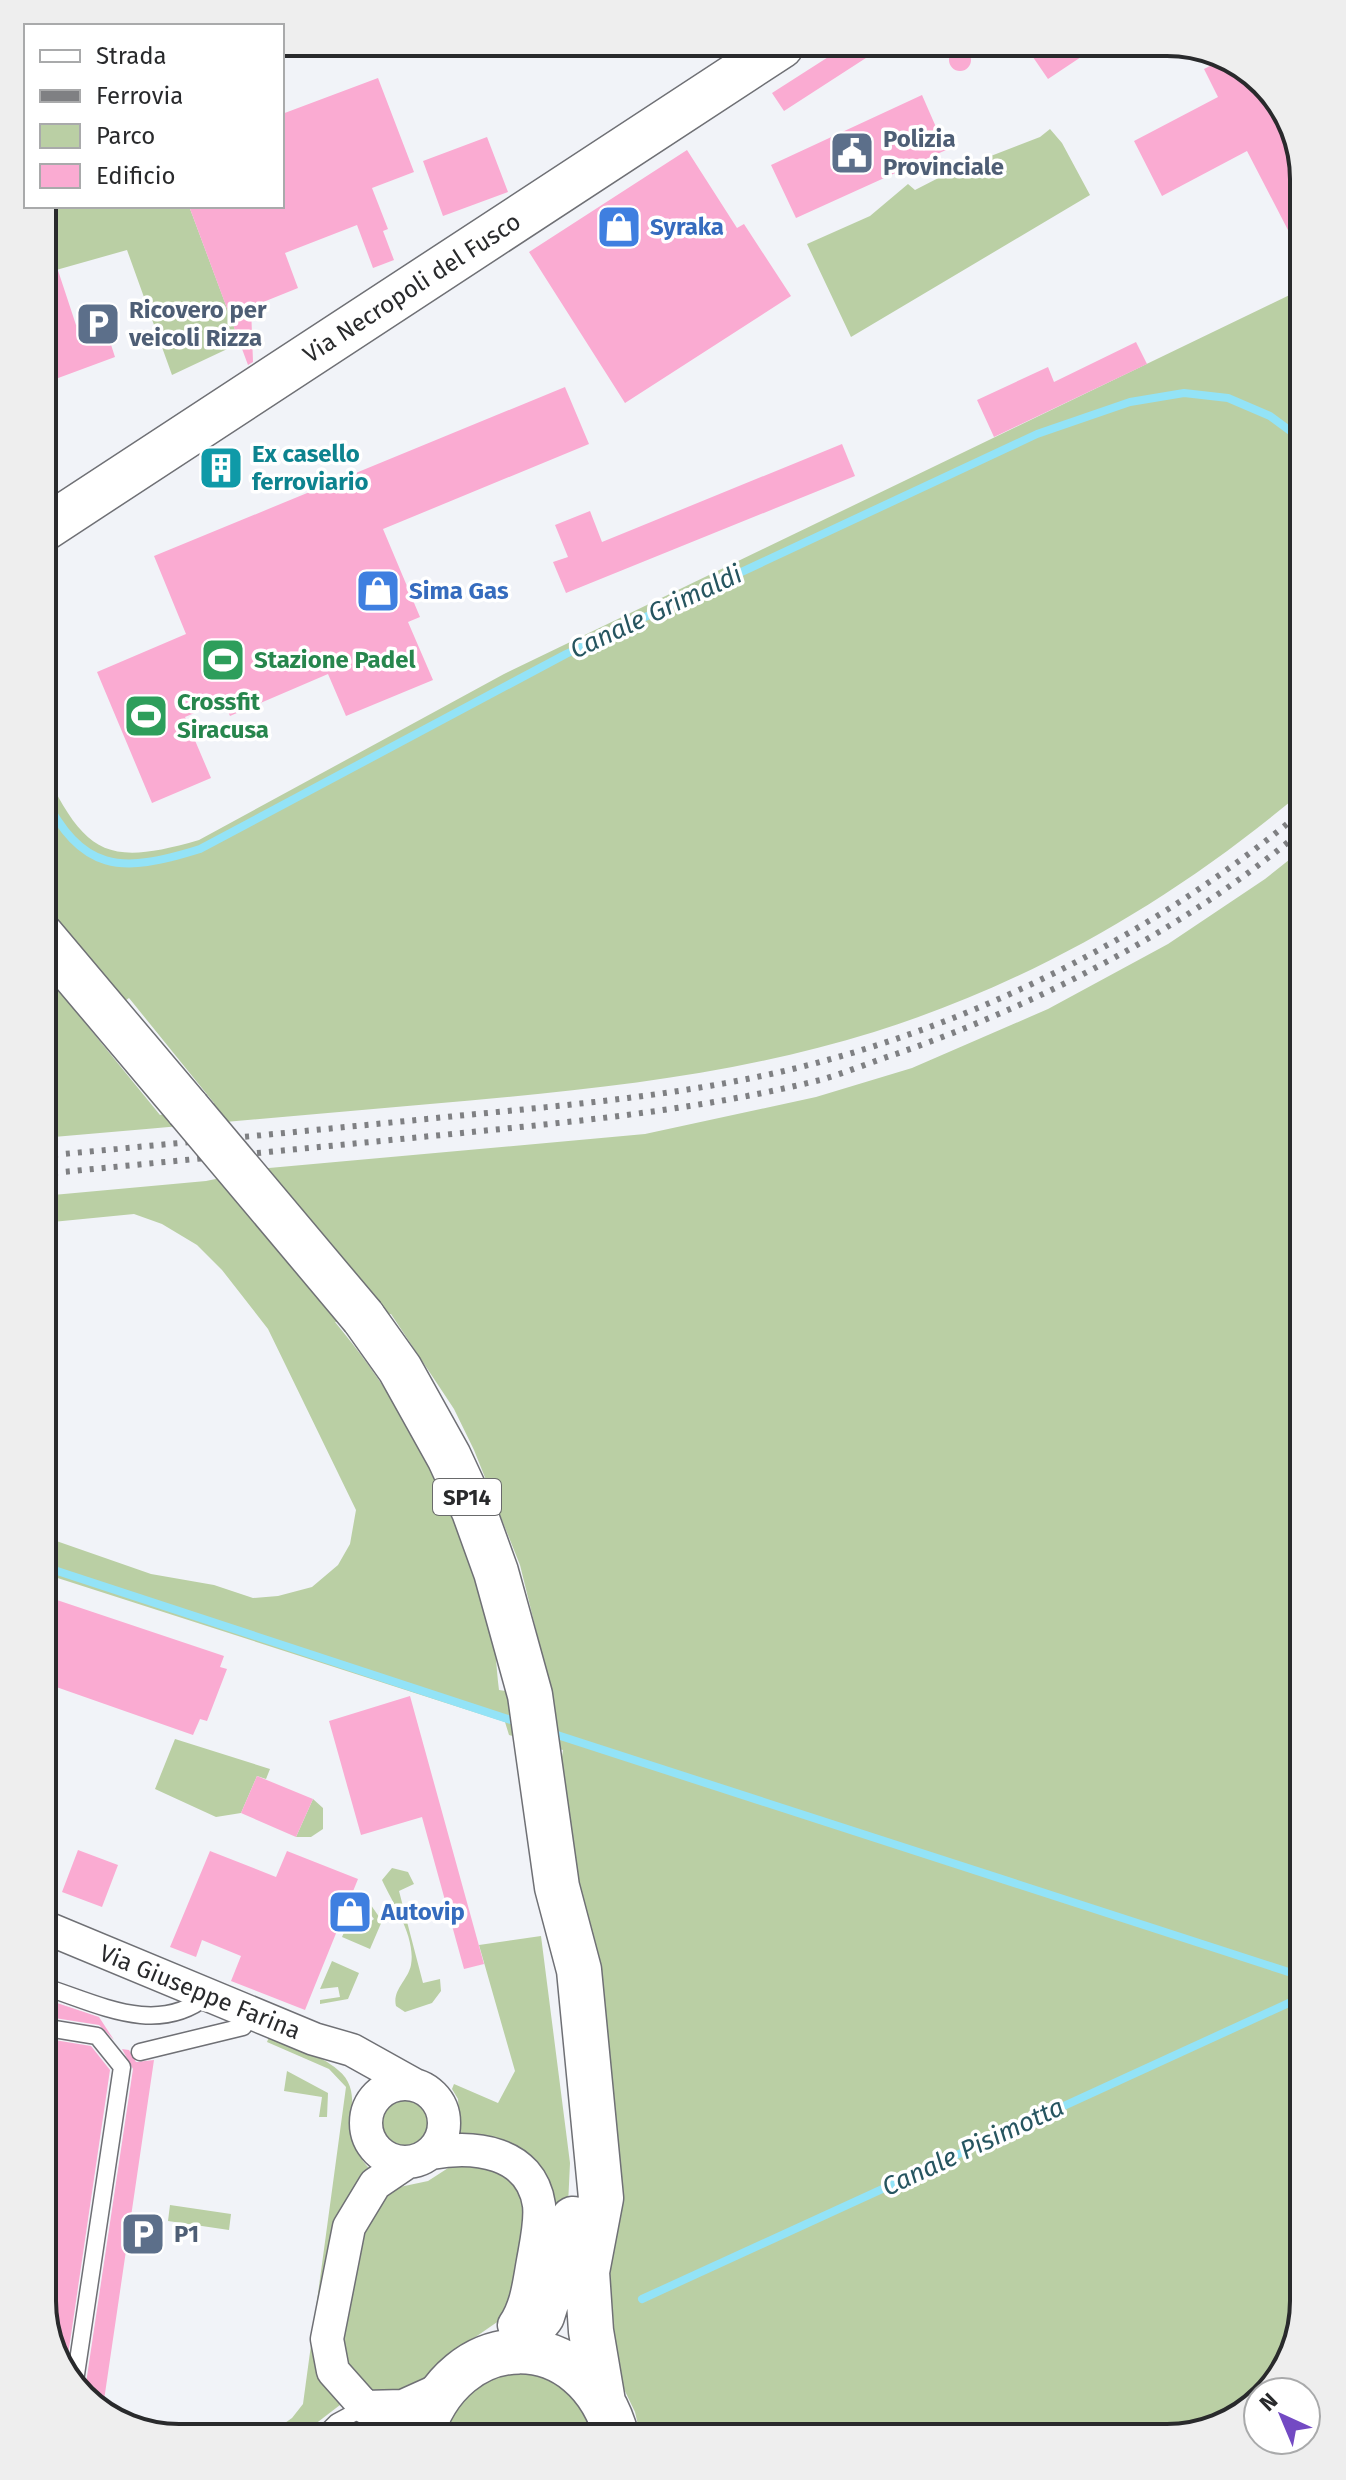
<svg xmlns="http://www.w3.org/2000/svg" width="1346" height="2480" font-family="'Fira Sans',sans-serif">
	<style>
		.green { fill: #bacfa4; fill-rule: evenodd }
		.lines { fill: none; stroke-linecap: round; stroke-linejoin: round }
		.stream { stroke: #93e3f7; stroke-width: 8 }
		.building { fill: #faabd2 }
		.lane-casing { stroke: #6f7075; stroke-width: 19 }
		.street-casing { stroke: #6f7075; stroke-width: 35 }
		.primary-casing { stroke: #6f7075; stroke-width: 47 }
		.lane { stroke: #fff; stroke-width: 16 }
		.street { stroke: #fff; stroke-width: 32 }
		.primary { stroke: #fff; stroke-width: 44 }
		.rail { stroke: #7f8083; stroke-width: 6; stroke-dasharray: 4 8; stroke-linecap: butt }
		.primary-bridge-casing { stroke: #6f7075; stroke-width: 47; stroke-linecap: butt }
		.primary-bridge { stroke: #fff; stroke-width: 44 }
		.labels { text-anchor: middle; dominant-baseline: central; stroke-width: 7; stroke-linejoin: round; paint-order: stroke }
		.shield { fill: #fff; stroke: #696a6b; stroke-width: 2 }
		.shield-label { font-size: 22px; font-weight: bold; fill: #292a2c }
		.service-label { font-size: 24px; font-weight: bold; fill: #4e5e75; stroke: #fff; text-anchor: start }
		.shop-label { font-size: 24px; font-weight: bold; fill: #366cbe; stroke: #fff; text-anchor: start }
		.street-label { font-size: 24px; fill: #292a2c; stroke: #fff }
		.culture-label { font-size: 24px; font-weight: bold; fill: #0d838f; stroke: #fff; text-anchor: start }
		.leisure-label { font-size: 24px; font-weight: bold; fill: #27864d; stroke: #fff; text-anchor: start }
		.water-label { font-size: 26px; font-style: italic; fill: #265560; stroke: #fff }
		.rim { fill: none; stroke: #292a2c; stroke-width: 4 }
	</style>
	<rect width="100%" height="100%" fill="#f1f3f8"/>
	<!-- green -->
	<path class="green" d="M1050 129 1062 143 1090 195 851 337 807 244 870 216 908 184 915 190 952 171 1040 137Z
		M42 206H189L240 343 172 375 127 250 42 274Z
		M1304 288V790C1177 898 1033 982 874 1032 729 1077 580 1091 430 1104 301 1115 172 1127 42 1138V970L160 1115 214 1103 129 998 121 1004 42 909V766C85 852 103 868 199 840L504 674Z
		M1304 848V2301L1281 2377 1220 2427 1167 2438H641L635 2412 611 2362 561 1763 563 1750 509 1735 505 1722 42 1573V1536L151 1574 214 1585 253 1598 278 1596 312 1587 338 1565 350 1544 356 1510 268 1329 222 1270 197 1245 162 1224 134 1214 42 1223V1196L206 1181 269 1168 645 1134 816 1097 912 1068 1048 1009 1168 944 1265 879ZM391 1314 454 1409 474 1450 520 1565 553 1699 499 1690C496 1668 496 1645 491 1623 469 1520 402 1402 335 1322Z
		M175 1739 270 1769 266 1779 257 1776 241 1813 216 1817 155 1789Z
		M313 1799 323 1808V1829L311 1837H296Z
		M392 1868 408 1872 414 1884 399 1891 423 1983 440 1979 441 1991 432 2003 405 2012 396 2006C392 1990 408 1980 411 1965 416 1937 393 1904 382 1880Z
		M366 1898 382 1921 370 1949 342 1937 354 1910 366 1925 374 1919 362 1903Z
		M541 1936 570 2163 568 2205 551 2228 506 2142 460 2134 458 2099 452 2089 454 2084 498 2103 515 2071 479 1945Z
		M332 1961 359 1973 348 1999 320 2004V2000L340 1997 338 1987 320 1989Z
		M269 2037C291 2047 320 2054 338 2070 370 2096 332 2133 372 2171L324 2380 340 2405 297 2438H279L275 2430 292 2418 303 2404 346 2087 329 2069 267 2042Z
		M287 2071 328 2093 327 2117H319L322 2097 284 2091Z
		M381 2124a24 24 0 1 1 48 0a24 24 0 1 1-48 0Z
		M459 2161 506 2172 526 2201 518 2291 503 2318 445 2358 417 2388 370 2393 344 2364 343 2329 358 2236 373 2204 395 2188 428 2181Z
		M170 2205 231 2214 229 2230 168 2221Z
		M518 2371 564 2383 602 2438H443L452 2414 485 2379Z
		M405 2419 399 2438H339L356 2425Z"/>
	<g class="lines">
		<!-- stream -->
		<path class="stream" d="M42 793C82 873 120 874 200 849L566 654 1037 434 1130 402 1184 393 1228 398 1270 416 1304 441
			M42 1566 520 1723
			M548 1732 1304 1977
			M642 2299 1304 1996"/>
	</g>
	<!-- building -->
	<path class="building" d="M1102 43 1048 79 1024 44Z
		M847 45H886L784 111 772 93Z
		M949 60a11 11 0 1 1 22 0a11 11 0 1 1-22 0Z
		M1222 60 1250 70 1293 126 1304 179V224L1289 232 1247 151 1162 196 1134 141 1218 97 1204 69Z
		M378 78 414 172 372 188 388 229 383 231 394 260 373 268 357 225 285 253 298 288 251 307 253 362 248 365 189 206H282V114Z
		M922 95 946 150 796 218 771 165Z
		M487 137 508 192 443 216 423 161Z
		M687 150 737 228 744 224 791 296 625 403 529 252Z
		M42 234H46L76 325 102 317 115 357 42 384Z
		M1136 342 1147 364 994 437 977 400 1048 367 1054 382Z
		M565 387 589 444 383 529 420 617 408 622 433 680 346 716 328 674 230 716 223 701 185 717 211 778 152 803 97 672 186 634 154 556Z
		M842 444 855 476 566 593 553 562 568 557 555 525 590 511 602 542Z
		M231 455 236 476 212 481 207 460Z
		M42 1595 224 1656 220 1667 227 1669 207 1721 200 1719 193 1735 42 1682Z
		M410 1696 484 1964 464 1969 422 1817 361 1835 329 1721Z
		M257 1776 313 1799 296 1837 241 1813Z
		M78 1850 118 1865 102 1907 62 1892Z
		M210 1851 276 1877 287 1851 358 1879 305 2010 231 1981 241 1956 202 1940 196 1957 170 1947Z
		M42 1998 99 2017 114 2040 99 2025 42 2016Z
		M42 2038 91 2046 110 2070 66 2369 53 2354 42 2301Z
		M122 2049 129 2050 136 2062 154 2060 102 2414 82 2389 86 2383 133 2069Z"/>
	<g class="lines">
		<!-- lane casing -->
		<g class="lane-casing">
			<path id="lane" d="M42 1986C97 2003 156 2037 207 1996
				M42 2027 97 2036 122 2067 75 2381
				M140 2052 243 2027 253 2013
				M321 2438 337 2422 365 2407"/>
		</g>
		<!-- street casing -->
		<g class="street-casing">
			<path id="street" d="M42 1926 314 2039 352 2050 413 2084
				M366 2123a39 39 0 1 1 78 0a39 39 0 1 1-78 0Z
				M431 2153C474 2145 531 2151 539 2205 541 2222 536 2244 533 2261 529 2283 527 2306 514 2325
				M406 2163 375 2184 349 2227 327 2339 333 2371 365 2407 403 2406 443 2388"/>
		</g>
		<!-- primary casing -->
		<g class="primary-casing">
			<path id="primary" d="M42 530 781 46
				M42 936 188 1109
				M363 1317 400 1369 449 1457 474 1511 496 1572 530 1695 557 1887 579 1970 601 2198 587 2272 591 2331 603 2402
				M514 2351 542 2316 573 2219
				M420 2438C453 2323 587 2322 617 2438"/>
		</g>
		<!-- lane -->
		<use href="#lane" class="lane"/>
		<!-- street -->
		<use href="#street" class="street"/>
		<!-- primary -->
		<use href="#primary" class="primary"/>
		<!-- rail -->
		<path class="rail" d="M42 1156C180 1143 318 1130 456 1116 578 1104 701 1094 820 1062 995 1015 1165 927 1304 810
			M42 1174C175 1161 309 1148 442 1135 569 1122 696 1111 820 1080 845 1073 871 1062 896 1054 1042 1003 1185 929 1304 829"/>
		<!-- primary-bridge casing -->
		<g class="primary-bridge-casing">
			<path id="primary-bridge" d="M188 1109 363 1317"/>
		</g>
		<!-- primary-bridge -->
		<use href="#primary-bridge" class="primary-bridge"/>
	</g>
	<!-- icons -->
	<defs>
		<g id="civic-square" transform="scale(2.3)"><rect x="-9" y="-9" width="18" height="18" rx="4" fill="#5c6f8a" stroke="#fff"/><path d="M-.6-6.5H3V-4.5H.6V-3L4-1V1h2V6H-6V1h2V-1L-.6-3ZM-1.2 2.5V6h2.4V2.5Z" fill="#fff"/></g>
		<g id="shop-square" transform="scale(2.3)"><rect x="-9" y="-9" width="18" height="18" rx="4" fill="#3f7fe0" stroke="#fff"/><path d="M-5-2.5h2.3a2.7 3.5 0 0 1 5.4 0H5L5.5 6h-11ZM-1.5-2.5h3a1.5 2.3 0 0 0-3 0Z" fill="#fff"/></g>
		<g id="parking-square" transform="scale(2.3)"><rect x="-9" y="-9" width="18" height="18" rx="4" fill="#5c6f8a" stroke="#fff"/><path d="M-3.5-5.5H1a3.5 3.5 0 0 1 0 7H-1V5.5H-3.5ZM-1-3.4V-.6H.8a1.4 1.4 0 0 0 0-2.8Z" fill="#fff"/></g>
		<g id="building-square" transform="scale(2.3)"><rect x="-9" y="-9" width="18" height="18" rx="4" fill="#0f9aa8" stroke="#fff"/><path d="M-4-6H4V6H1V3H-1V6H-4ZM-2.5-4.3h1.7v1.8h-1.7ZM.8-4.3h1.7v1.8H.8ZM-2.5-1h1.7V.8h-1.7ZM.8-1h1.7V.8H.8Z" fill="#fff"/></g>
		<g id="stadium-square" transform="scale(2.3)"><rect x="-9" y="-9" width="18" height="18" rx="4" fill="#2e9e5b" stroke="#fff"/><path d="M0-5a6.5 5 0 1 0 0 10a6.5 5 0 1 0 0-10ZM-3.5-1.8h7v3.6h-7Z" fill="#fff"/></g>
	</defs>
	<g fill-rule="evenodd">
		<use href="#civic-square" x="852" y="153"/>
		<use href="#shop-square" x="619" y="227"/>
		<use href="#parking-square" x="98" y="324"/>
		<use href="#building-square" x="221" y="468"/>
		<use href="#shop-square" x="378" y="591"/>
		<use href="#stadium-square" x="223" y="660"/>
		<use href="#stadium-square" x="146" y="716"/>
		<use href="#shop-square" x="350" y="1912"/>
		<use href="#parking-square" x="143" y="2234"/>
	</g>
	<g class="labels">
		<!-- shield labels -->
		<rect class="shield" x="433" y="1479" width="68" height="36" rx="6"/>
		<g class="shield-label">
			<text x="467" y="1497">SP14</text>
		</g>
		<!-- service labels -->
		<g class="service-label">
			<text x="883" y="139">Polizia<tspan x="883" dy="28">Provinciale</tspan></text>
			<text x="129" y="310">Ricovero per<tspan x="129" dy="28">veicoli Rizza</tspan></text>
			<text x="174" y="2234">P1</text>
		</g>
		<!-- shop labels -->
		<g class="shop-label">
			<text x="650" y="227">Syraka</text>
			<text x="409" y="591">Sima Gas</text>
			<text x="381" y="1912">Autovip</text>
		</g>
		<!-- street labels -->
		<g class="street-label">
			<text transform="translate(412 288) rotate(-33)">Via Necropoli del Fusco</text>
			<text transform="translate(200 1992) rotate(22)">Via Giuseppe Farina</text>
		</g>
		<!-- culture labels -->
		<g class="culture-label">
			<text x="252" y="454">Ex casello<tspan x="252" dy="28">ferroviario</tspan></text>
		</g>
		<!-- leisure labels -->
		<g class="leisure-label">
			<text x="254" y="660">Stazione Padel</text>
			<text x="177" y="702">Crossfit<tspan x="177" dy="28">Siracusa</tspan></text>
		</g>
		<!-- water labels -->
		<g class="water-label">
			<text transform="translate(656 612) rotate(-25)">Canale Grimaldi</text>
			<text transform="translate(973 2147) rotate(-25)">Canale Pisimotta</text>
		</g>
	</g>
	<!-- crop -->
	<path d="M0 0H1346V2480H0ZM179 56H1167A123 123 0 0 1 1290 179V2301A123 123 0 0 1 1167 2424H179A123 123 0 0 1 56 2301V179A123 123 0 0 1 179 56Z" fill="#eee" fill-rule="evenodd"/>
	<path class="rim" d="M179 56H1167A123 123 0 0 1 1290 179V2301A123 123 0 0 1 1167 2424H179A123 123 0 0 1 56 2301V179A123 123 0 0 1 179 56Z"/>
	<!-- legend -->
	<rect x="24" y="24" width="260" height="184" fill="#ffffff" stroke="#a9aaab" stroke-width="2"/>
	<rect x="40" y="50" width="40" height="12" fill="#ffffff" stroke="#a9aaab" stroke-width="2"/>
	<text x="96" y="64" font-size="24" fill="#292a2c">Strada</text>
	<rect x="40" y="90" width="40" height="12" fill="#7f8083" stroke="#a9aaab" stroke-width="2"/>
	<text x="96" y="104" font-size="24" fill="#292a2c">Ferrovia</text>
	<rect x="40" y="124" width="40" height="24" fill="#bacfa4" stroke="#a9aaab" stroke-width="2"/>
	<text x="96" y="144" font-size="24" fill="#292a2c">Parco</text>
	<rect x="40" y="164" width="40" height="24" fill="#faabd2" stroke="#a9aaab" stroke-width="2"/>
	<text x="96" y="184" font-size="24" fill="#292a2c">Edificio</text>
	<!-- north arrow -->
	<g transform="translate(1282 2416) rotate(316)"><circle r="38" fill="#ffffff" stroke="#a9aaab" stroke-width="2"/>
	<path d="M0-6L14 30L0 20L-14 30Z" fill="#734ac3"/>
	<text y="-12" font-size="22" font-weight="bold" text-anchor="middle" fill="#292a2c">N</text>
	</g>
</svg>
